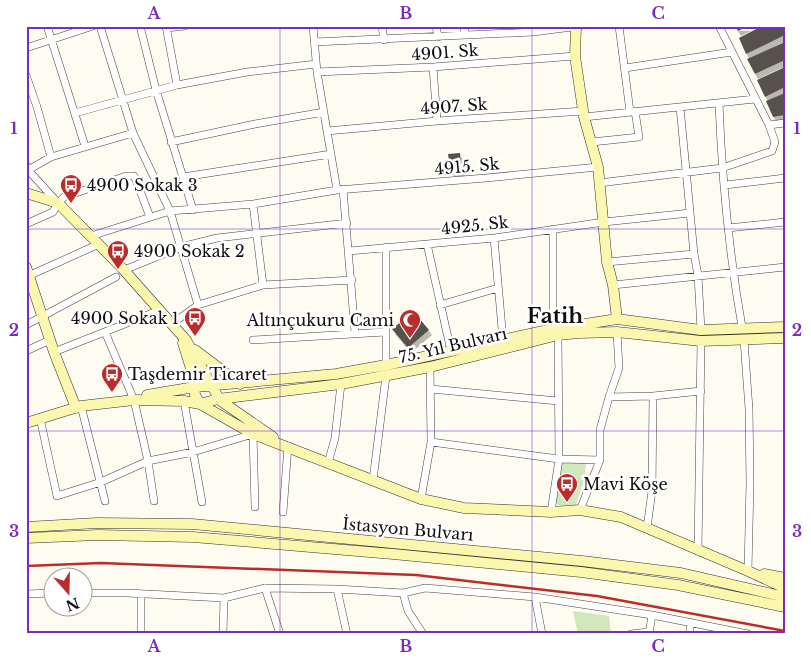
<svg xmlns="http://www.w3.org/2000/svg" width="811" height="660" font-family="'Libre Baskerville',serif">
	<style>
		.green { fill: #d0e8bc }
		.building { fill: #57514b; filter: url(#shadow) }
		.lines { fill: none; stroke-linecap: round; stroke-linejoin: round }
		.street-casing { stroke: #424242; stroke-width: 8 }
		.secondary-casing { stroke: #313131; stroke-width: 11 }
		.street { stroke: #fff; stroke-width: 7 }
		.secondary { stroke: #fbf7af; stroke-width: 10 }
		.rail { stroke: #b92e2c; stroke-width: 2.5 }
		.grid { fill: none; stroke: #7b2cbf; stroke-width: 1; stroke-opacity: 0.55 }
		.labels { text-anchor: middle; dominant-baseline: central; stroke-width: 5; stroke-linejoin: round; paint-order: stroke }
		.street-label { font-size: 16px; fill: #0f0f0f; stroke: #fff }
		.poi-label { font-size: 16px; fill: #0f0f0f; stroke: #fff; text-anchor: start }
		.district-label { font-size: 21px; font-weight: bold; fill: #0f0f0f; stroke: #fff }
		.neatline { fill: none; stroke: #7b2cbf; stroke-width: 2 }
		.grid-label { font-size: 16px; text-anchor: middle; font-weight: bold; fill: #7b2cbf }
	</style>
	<defs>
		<filter id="shadow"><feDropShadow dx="3" dy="5" stdDeviation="0" flood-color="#0004"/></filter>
	</defs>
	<rect width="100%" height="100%" fill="#fefcf1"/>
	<!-- green -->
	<path class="green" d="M559 460 586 463 584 480 576 505H558L554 500Z
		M573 611 609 616 611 634H578Z"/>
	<!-- building -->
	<path class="building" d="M735 26H748L738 31Z
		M762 26H782L785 35 746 54 739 38Z
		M785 42V60L755 74 747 59Z
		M785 67V87L765 97 757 80Z
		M785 93V115L773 117 766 101Z
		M460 153 462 172 451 173 448 154Z
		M419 318 429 330 408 348 392 329 403 320 407 324Z"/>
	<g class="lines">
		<!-- street casing -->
		<g class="street-casing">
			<path id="street" d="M47 26 85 146
				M100 26 133 133 170 211 198 305
				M140 26 156 90 193 210
				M166 26 177 85
				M313 26 317 72 337 190
				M382 26 384 40
				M436 26 438 37
				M464 26 465 34
				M619 26 630 112
				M166 28 185 26
				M314 42 533 32 580 26
				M26 48 93 26
				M433 67 437 121
				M625 68 732 52
				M317 72 433 67 575 56
				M26 75 37 107 51 157
				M719 104C722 179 729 253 742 327
				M680 107 694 254 698 275 701 330
				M75 113 177 85 247 72 316 64
				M584 117 755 99
				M769 125 785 123
				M327 131 437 121 583 111
				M171 142 255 124 324 112
				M592 142 639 137 635 111
				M26 165 28 170 58 203
				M28 170 51 157 133 133
				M183 177 331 154
				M599 183 722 168 772 151 775 142 769 125 719 26
				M725 185 785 178
				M343 189 355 333
				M253 204 263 285
				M26 224 53 212 58 203 64 197 126 176H134L136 180 150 217
				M728 228 785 222
				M553 229V329
				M91 236 170 211 253 204 337 190 486 178 598 167
				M494 238 503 340
				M427 244 451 351
				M386 247V365
				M349 251 494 238 604 222 690 213
				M607 262 694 254
				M124 270 181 247 217 238 347 223
				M26 277 99 244
				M613 285 785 267
				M440 305 498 288
				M173 323 198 305 263 285 352 280
				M26 325 116 277
				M105 332 134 400 148 461 154 501
				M253 340 385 332
				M744 340 749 409 750 483 748 571
				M26 351 50 340
				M54 352 160 310
				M431 389 558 401
				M609 397 653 396 701 391
				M184 401 202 502
				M81 406 105 501
				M40 418 57 496 101 482 148 461 193 452 253 434 255 507
				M431 442 559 459 600 460
				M328 463 335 438 341 384
				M373 480 386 376
				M421 499 431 442 430 367
				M580 510 600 460V430L609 397 619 368 617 332
				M283 512 288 446
				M551 512 559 459 558 335
				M647 528 652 491 653 396
				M698 551 701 341
				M265 588 280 634
				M337 589 347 634
				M82 593H127L224 598 265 588 337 589 403 593
				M26 594 52 593
				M535 597 542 634
				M141 634V594
				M223 634 224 598
				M423 634 408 611 403 593 425 588 535 597 652 615 748 634
				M631 634 649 632
				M649 634 652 615
				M690 634V622"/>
		</g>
		<!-- secondary casing -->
		<g class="secondary-casing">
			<path id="secondary" d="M576 26 575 56 584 117 598 167 607 262 613 285 617 319
				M26 193 58 203 122 268 186 340 216 393 218 399 273 437
				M26 267 54 352 76 408
				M183 343 193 375 195 395 200 404
				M195 350 240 384
				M147 395 195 387 336 374 386 365 553 329 617 319 701 330 785 327
				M200 404 218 399 341 384 430 367 558 335 579 333 617 332 701 341 785 338
				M26 423 81 406 134 400 184 401 200 404 253 434 421 499 464 508 551 512 580 510 621 517 748 571 785 588
				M26 527 97 523 192 524 582 561 681 573 785 597
				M26 538 98 535 193 537 393 554 581 572 678 585 785 607
				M764 574 785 578"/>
		</g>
		<!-- street -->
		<use href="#street" class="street"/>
		<!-- secondary -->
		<use href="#secondary" class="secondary"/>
		<!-- rail -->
		<path class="rail" d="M26 566 101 563 416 575 597 596 785 631"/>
	</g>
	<!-- grid -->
	<path class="grid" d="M280 26V634M532 26V634M26 229H785M26 431H785"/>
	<!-- icons -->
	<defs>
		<g id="bus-pin" transform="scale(1.125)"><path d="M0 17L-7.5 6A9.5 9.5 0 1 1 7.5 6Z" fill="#b92e2c" stroke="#fff"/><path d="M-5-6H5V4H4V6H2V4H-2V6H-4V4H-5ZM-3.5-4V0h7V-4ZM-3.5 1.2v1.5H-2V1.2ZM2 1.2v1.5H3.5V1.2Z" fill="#fff"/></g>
		<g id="mosque-pin" transform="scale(1.125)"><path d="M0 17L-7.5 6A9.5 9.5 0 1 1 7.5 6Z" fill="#b92e2c" stroke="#fff"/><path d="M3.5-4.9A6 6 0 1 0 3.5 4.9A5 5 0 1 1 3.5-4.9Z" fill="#fff"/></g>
	</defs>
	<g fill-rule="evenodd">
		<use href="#bus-pin" x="71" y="185"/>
		<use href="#bus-pin" x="118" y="251"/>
		<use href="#bus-pin" x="195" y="318"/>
		<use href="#mosque-pin" x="410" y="320"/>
		<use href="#bus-pin" x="112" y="374"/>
		<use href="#bus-pin" x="567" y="484"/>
	</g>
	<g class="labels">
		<!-- street labels -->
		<g class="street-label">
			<text transform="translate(445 52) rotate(-4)">4901. Sk</text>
			<text transform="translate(454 106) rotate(-4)">4907. Sk</text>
			<text transform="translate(467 166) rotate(-5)">4915. Sk</text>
			<text transform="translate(475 225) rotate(-6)">4925. Sk</text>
			<text transform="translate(453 345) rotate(-13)">75. Yıl Bulvarı</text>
			<text transform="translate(408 529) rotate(5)">İstasyon Bulvarı</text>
		</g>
		<!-- poi labels -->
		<g class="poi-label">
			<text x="87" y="185">4900 Sokak 3</text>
			<text x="134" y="251">4900 Sokak 2</text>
			<text x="179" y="318" text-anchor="end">4900 Sokak 1</text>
			<text x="394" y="320" text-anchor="end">Altınçukuru Cami</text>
			<text x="128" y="374">Taşdemir Ticaret</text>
			<text x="583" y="484">Mavi Köşe</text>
		</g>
		<!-- district labels -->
		<g class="district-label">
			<text x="555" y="316">Fatih</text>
		</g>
	</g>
	<!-- border -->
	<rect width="811" height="660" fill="none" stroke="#ffffff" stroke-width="55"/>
	<!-- north arrow -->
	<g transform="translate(68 592) rotate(160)"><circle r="24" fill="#ffffff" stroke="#9f9f9f"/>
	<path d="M0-4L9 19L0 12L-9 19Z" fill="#b92e2c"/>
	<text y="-8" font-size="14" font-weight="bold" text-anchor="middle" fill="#0f0f0f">N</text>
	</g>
	<rect x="28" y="28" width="756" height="604" class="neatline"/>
	<g class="grid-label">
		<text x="154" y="19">A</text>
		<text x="406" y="19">B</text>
		<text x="658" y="19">C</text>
		<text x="14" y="134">1</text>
		<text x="797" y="134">1</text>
		<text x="14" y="336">2</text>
		<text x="797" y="336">2</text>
		<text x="14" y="537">3</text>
		<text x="797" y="537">3</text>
		<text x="154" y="652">A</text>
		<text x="406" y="652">B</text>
		<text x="658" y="652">C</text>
	</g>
</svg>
